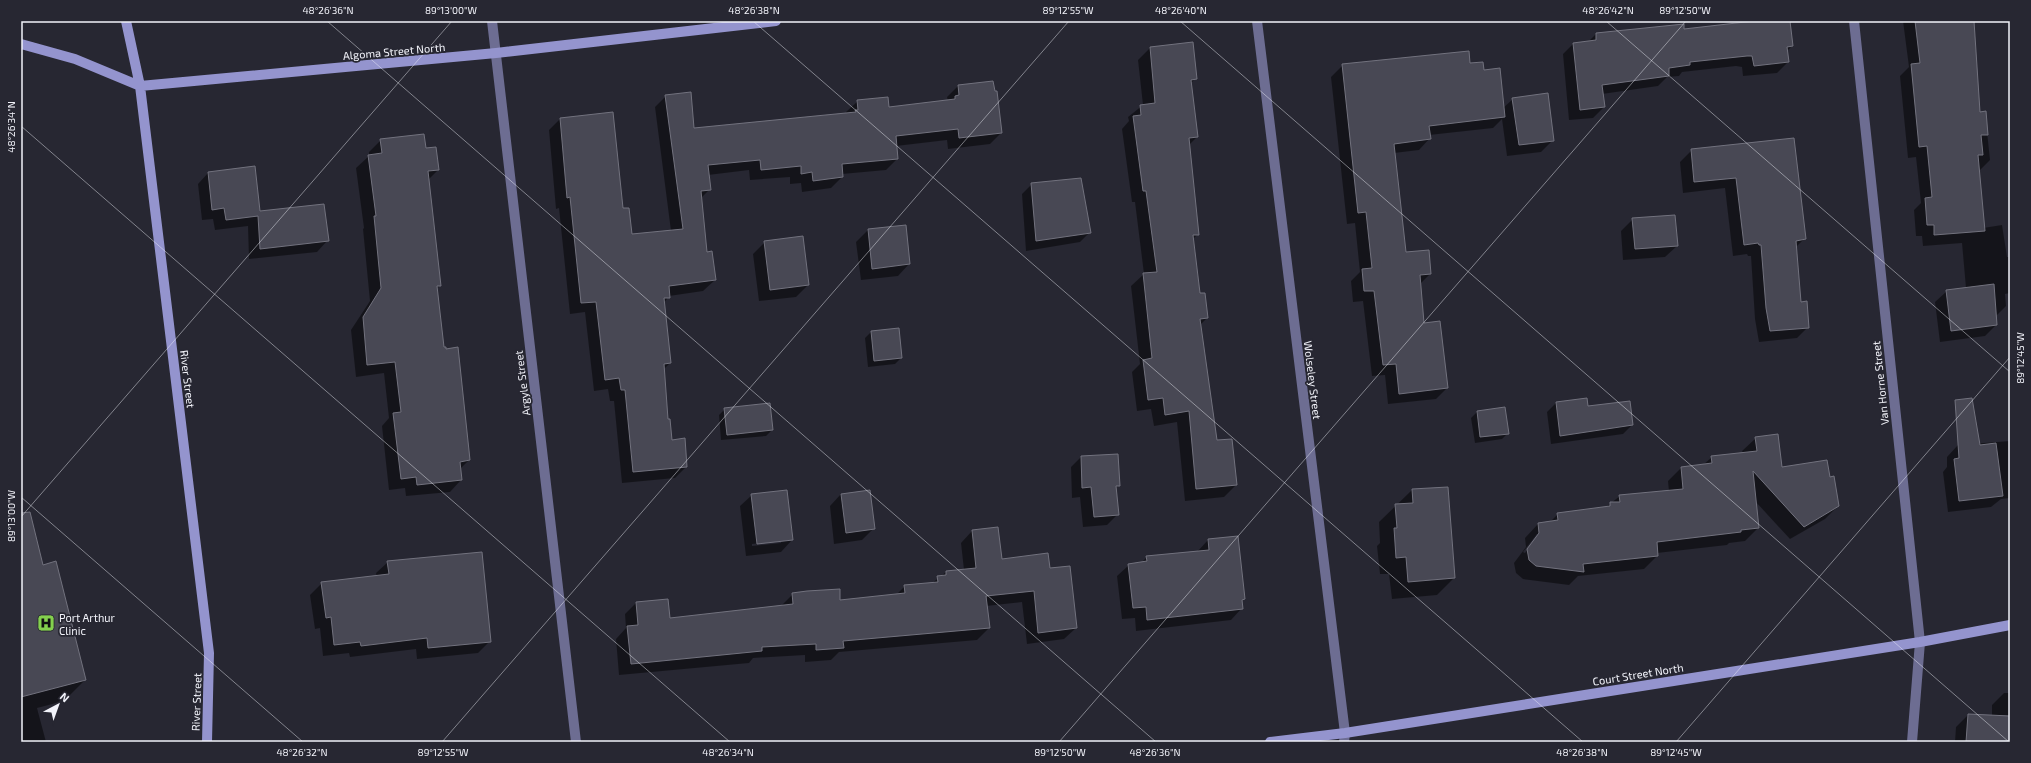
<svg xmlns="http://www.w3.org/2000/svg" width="2031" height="763" font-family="'Exo 2',sans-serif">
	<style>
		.shadow { fill: #0007; fill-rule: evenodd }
		.building { fill: #484854; stroke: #72727e }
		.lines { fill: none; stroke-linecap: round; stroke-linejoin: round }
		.street { stroke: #6d6d92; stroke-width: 10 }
		.secondary { stroke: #9494ce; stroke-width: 10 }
		.ticks { fill: none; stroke: #f2f3fa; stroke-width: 1; stroke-opacity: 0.45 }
		.labels { text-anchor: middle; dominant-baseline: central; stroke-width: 3.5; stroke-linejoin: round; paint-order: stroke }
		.street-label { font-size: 11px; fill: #f2f3fa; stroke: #272732 }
		.poi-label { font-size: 11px; fill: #f2f3fa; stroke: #272732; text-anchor: start }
		.neatline { fill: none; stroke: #f2f3fa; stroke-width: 1.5 }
		.ticks-label { font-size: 10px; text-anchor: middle; fill: #f2f3fa }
	</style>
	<rect width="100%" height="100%" fill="#272732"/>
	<!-- shadow -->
	<path class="shadow" d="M1742 21H1789L1792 46 1787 51 1788 62 1777 73 1743 76 1742 67 1736 66 1682 72 1679 76 1667 77 1658 86 1602 94 1604 107 1593 118 1569 120 1563 54 1573 44 1588 42 1596 34 1683 30 1740 24Z
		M1903 21H1974L1979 113 1985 112 1990 160 1978 172 1983 228 2002 225 2007 257H2010V293L2005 294 2006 306 1995 317 1996 325 1985 336 1940 342 1935 302 1947 291 1966 288 1962 243 1923 246 1922 236H1916L1914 210 1921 203 1916 157 1908 158 1900 76 1909 67Z
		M1192 43 1196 78 1190 84 1197 137 1189 145 1198 234 1193 239 1200 295 1207 318 1200 325 1216 441 1236 485 1224 497 1185 501 1177 422 1154 426 1151 409 1137 411 1132 372 1140 364 1131 286 1144 274 1135 202H1132L1122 129 1129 121 1128 117 1143 105 1138 60 1150 48Z
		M1470 64 1483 71 1503 108 1513 99 1553 140 1541 152 1507 156 1502 119 1493 128 1429 135 1430 138 1419 150 1394 153 1405 253 1430 274 1420 284 1423 324 1447 388 1436 399 1388 404 1385 375 1372 376 1363 301 1353 302 1351 281 1360 272 1355 223 1347 224 1331 77 1343 65Z
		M958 86 1001 133 990 144 948 149 947 140 896 146 897 159 886 170 842 174V177L831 188 802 192 801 183 790 184V177L750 180 749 170 708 175 710 189 701 198 706 253 715 280 703 291 669 296 664 303 670 363 663 370 667 420 671 441 686 467 675 478 622 483 614 401H610L608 389 594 391 585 312 570 314 559 208 556 209 549 130 560 119 622 209 631 235 671 231 655 107 666 96 693 129 847 114 846 112 858 101 888 108 948 101 947 97Z
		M1793 139 1805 238 1796 247 1800 303 1808 327 1797 338 1759 342 1755 319 1751 256H1748L1747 254 1733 256 1725 188 1683 193 1680 162 1692 150Z
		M381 140 425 149 438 170 428 180 440 285 437 289 443 348 445 350 457 348 469 460 460 469 461 480 450 492 406 496 405 488 389 490 382 426 389 418 384 373 356 377 351 330 370 301 363 229 364 228 356 168 369 156V152Z
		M208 173 259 212 327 241 317 252 249 259 248 226 215 230 213 219 202 220 198 184Z
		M1032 184 1090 232 1080 242 1026 251 1022 194Z
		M1633 219 1677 246 1665 257 1623 260 1621 231Z
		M868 230 909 264 898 276 861 280 856 242Z
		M765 242 808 285 796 297 759 301 753 254Z
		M871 332 901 358 895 364 868 367 865 338Z
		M1586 399 1587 407 1632 425 1623 434 1551 444 1547 412 1556 403Z
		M725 409 772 430 766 436 721 440 719 415Z
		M1477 412 1508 433 1502 439 1475 443 1471 418Z
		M1756 438 1781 468 1829 478 1838 506 1825 519 1790 539 1755 501 1758 528 1745 541 1729 543 1727 545 1657 553V556L1644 569 1578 576 1569 585 1523 579 1516 573 1514 563 1526 547 1525 538 1538 524 1549 523 1558 514 1606 507 1620 496 1669 492 1668 481 1681 468 1703 465 1712 457 1743 453 1742 451ZM1537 534H1540L1525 553 1523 552Z
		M2010 441V498L2001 499 1991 507 1948 512 1943 472 1947 467V457L1958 445Z
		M1081 457 1119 485 1115 489 1118 514 1107 525 1083 527 1080 497 1072 498 1071 467Z
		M1447 488 1454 578 1437 595 1392 599 1389 574H1380L1377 546 1380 543 1379 522 1412 490Z
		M786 491 792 540 781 552 746 556 740 506 752 495ZM781 541V543L752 546V544Z
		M841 494 874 528 862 540 834 544 830 506Z
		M972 531 1001 560 1049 569 1076 628 1064 639 1027 644 1022 602 986 606 989 628 977 640 839 652 831 660 805 662V655L753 658 749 663 619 675 616 639 626 628 625 614 637 602 669 619 781 606 793 594 839 601 896 595 905 586 931 584 946 572 964 570 961 543Z
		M1208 540 1244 599 1241 602 1242 608 1231 620 1136 631 1135 618 1122 619 1117 576 1129 565 1141 563 1147 557 1197 552Z
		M21 546 42 566 85 680 64 701 37 708 46 742H21Z
		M388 562 490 641 478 653 417 659 416 649 350 657 349 653 323 656 320 628 315 629 310 595 322 583 377 577 376 573Z
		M2004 693H2010V742H1955L1956 727 1968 715 1992 716V705Z"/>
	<!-- building -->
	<path class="building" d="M1754 21H1790L1793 46 1787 47 1789 62 1754 66 1752 56H1747L1690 62V65L1669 68V76L1602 85 1605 107 1580 110 1573 43 1596 40V33L1684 24V29Z
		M1915 21H1974L1980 112 1986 111 1988 135H1981L1983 155H1978L1985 231 1934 235V225H1927L1925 198 1932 197 1927 146 1919 147 1911 64 1920 63Z
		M1193 42 1197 79 1191 80 1198 137 1189 138 1199 235H1193L1200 293H1205L1208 318 1200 319 1217 440 1232 439 1237 485 1196 489 1189 411 1165 415 1163 398 1148 400 1143 360 1152 358 1143 273 1157 272 1146 191H1143L1133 116 1141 115 1140 105 1155 103 1150 47Z
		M1469 51 1470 63 1483 62 1484 70 1500 68 1505 117 1429 126 1431 139 1394 144 1406 252 1429 250 1431 274 1420 275 1424 323 1440 321 1448 388 1399 394 1396 364 1383 365 1374 291H1364L1362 269 1372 268 1366 212 1358 213 1342 64Z
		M993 81 995 91H997L1002 133 959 138 958 129 896 136 898 159 842 164 843 177 813 181 812 172 801 174V166L761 170 760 160 708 165 711 190 701 191 707 252 712 251 716 280 669 286 670 298H664L671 363 664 364 668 419H670L672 440 685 438 687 467 633 472 625 390H621L619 378 605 380 596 302 581 303 570 197 567 198 560 118 613 112 623 208H629L632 234 683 229 665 95 691 92 694 128 856 112 855 110H858L857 100 888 97 889 107 955 99V96L959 95 958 85Z
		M1548 93 1554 141 1519 145 1512 98Z
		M424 134 426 148 436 147 439 170 428 171 441 286H437L444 347H446V349L458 347 470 460 460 462 462 480 417 485 416 477 401 479 393 413 401 412 395 362 367 365 363 317 381 288 374 216H376L368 155 382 153 380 139Z
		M1794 138 1806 239 1796 241 1801 302 1807 301 1809 328 1770 331 1766 308 1761 245H1759L1758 243 1744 245 1736 178 1694 182 1691 149Z
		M255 166 260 211 324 204 329 241 260 249 258 216 226 220 224 208 212 210 208 172Z
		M1081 178 1091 233 1036 241 1031 183Z
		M1675 215 1678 246 1635 249 1632 218Z
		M906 225 910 264 872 269 868 229Z
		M803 236 809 285 770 290 764 241Z
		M1994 284 1997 325 1951 331 1946 290Z
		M899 328 902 358 874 361 871 331Z
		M1587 398 1588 406 1630 401 1633 425 1560 436 1556 402Z
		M1972 398 1980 445 1996 443 2003 496 1959 501 1954 459 1959 458 1955 400Z
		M770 403 773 430 727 435 724 408Z
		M1505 407 1509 434 1480 437 1477 411Z
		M1778 434 1782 467 1827 460 1830 477 1834 476 1839 506 1804 527 1753 471 1759 528 1741 530V532L1657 542 1658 556 1583 564 1584 572 1536 566 1529 560 1527 549 1539 533 1538 523 1558 520 1557 513 1610 506V502H1620L1619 495 1683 489 1681 467 1712 463 1711 456 1757 451 1755 437Z
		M1118 454 1120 486H1116L1119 515 1094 517 1091 487 1082 488 1081 456Z
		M1448 487 1455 578 1408 582 1406 557 1396 558 1394 528H1397L1395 504 1413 503 1412 489Z
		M787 490 793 540 757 544 751 494Z
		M870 490 875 529 846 533 841 494Z
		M30 512 43 565 56 561 86 680 21 697V513Z
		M998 527 1002 559 1048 553 1050 568 1070 566 1077 628 1038 633 1034 591 986 596 990 628 843 641 844 648 816 650V644L762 647V651L631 664 627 626 638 625 636 602 668 599 670 618 793 604 792 593 807 591 840 589V600L905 593 904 585 938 582 937 576 946 575V571L976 568 972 530Z
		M1238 536 1245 599 1242 600 1243 609 1147 620 1146 607 1133 608 1128 564 1147 561 1146 556 1209 550 1208 539Z
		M482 552 491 642 428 648 427 638 361 646 360 642 334 645 331 617 326 618 321 582 389 574 387 561Z
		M1968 714 2010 716V742H1966Z"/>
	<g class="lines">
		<!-- street -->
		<path class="street" d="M492 21 576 742
			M1257 21 1345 733 1344 742
			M1854 21 1920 642 1912 742"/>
		<!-- secondary -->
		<path class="secondary" d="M126 21 140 86 209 653 207 742
			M21 44 75 59 140 86 496 53 776 21
			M1270 742 1345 733 1920 642 2010 625"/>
	</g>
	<!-- ticks -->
	<path class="ticks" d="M327 21 1156 742M753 21 1583 742M1180 21 2009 742M1606 21 2010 372M21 126 730 742M21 497 303 742M21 517 452 21M442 742 1069 21M1059 742 1686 21M1676 742 2010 357"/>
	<!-- icons -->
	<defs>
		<g id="hospital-square" transform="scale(0.9)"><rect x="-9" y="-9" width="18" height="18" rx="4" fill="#84d04e" stroke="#272732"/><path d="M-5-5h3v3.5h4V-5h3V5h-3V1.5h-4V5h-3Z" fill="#111"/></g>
	</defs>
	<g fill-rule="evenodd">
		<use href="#hospital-square" x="46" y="623"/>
	</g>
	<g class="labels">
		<!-- street labels -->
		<g class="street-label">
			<text transform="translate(394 51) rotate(-5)">Algoma Street North</text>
			<text transform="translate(188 379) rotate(83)">River Street</text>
			<text transform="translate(1313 380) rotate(83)">Wolseley Street</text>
			<text transform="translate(522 383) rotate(-97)">Argyle Street</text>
			<text transform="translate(1880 383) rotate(-96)">Van Horne Street</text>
			<text transform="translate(1638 674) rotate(-9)">Court Street North</text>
			<text transform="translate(196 702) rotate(-88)">River Street</text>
		</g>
		<!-- poi labels -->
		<g class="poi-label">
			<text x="59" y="617">Port Arthur<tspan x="59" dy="13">Clinic</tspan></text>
		</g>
	</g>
	<!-- border -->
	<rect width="2031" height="763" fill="none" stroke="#272732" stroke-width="44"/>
	<!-- north arrow -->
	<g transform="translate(58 705) rotate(41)" stroke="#272732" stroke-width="3" paint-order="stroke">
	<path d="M0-3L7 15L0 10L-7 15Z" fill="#f2f3fa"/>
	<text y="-6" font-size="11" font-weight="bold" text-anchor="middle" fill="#f2f3fa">N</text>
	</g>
	<rect x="22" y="22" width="1987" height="719" class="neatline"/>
	<g class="ticks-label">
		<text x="328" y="14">48°26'36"N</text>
		<text x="451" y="14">89°13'00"W</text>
		<text x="754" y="14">48°26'38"N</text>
		<text x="1068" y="14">89°12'55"W</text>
		<text x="1181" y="14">48°26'40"N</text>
		<text x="1608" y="14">48°26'42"N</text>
		<text x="1685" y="14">89°12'50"W</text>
		<text transform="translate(11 127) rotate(-90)" y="4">48°26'34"N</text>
		<text transform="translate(2020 358) rotate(-90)" y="4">89°12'45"W</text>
		<text transform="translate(11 516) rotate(-90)" y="4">89°13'00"W</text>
		<text x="302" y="756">48°26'32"N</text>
		<text x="443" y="756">89°12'55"W</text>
		<text x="728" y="756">48°26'34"N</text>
		<text x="1060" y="756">89°12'50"W</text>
		<text x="1155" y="756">48°26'36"N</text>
		<text x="1582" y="756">48°26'38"N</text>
		<text x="1676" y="756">89°12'45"W</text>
	</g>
</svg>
